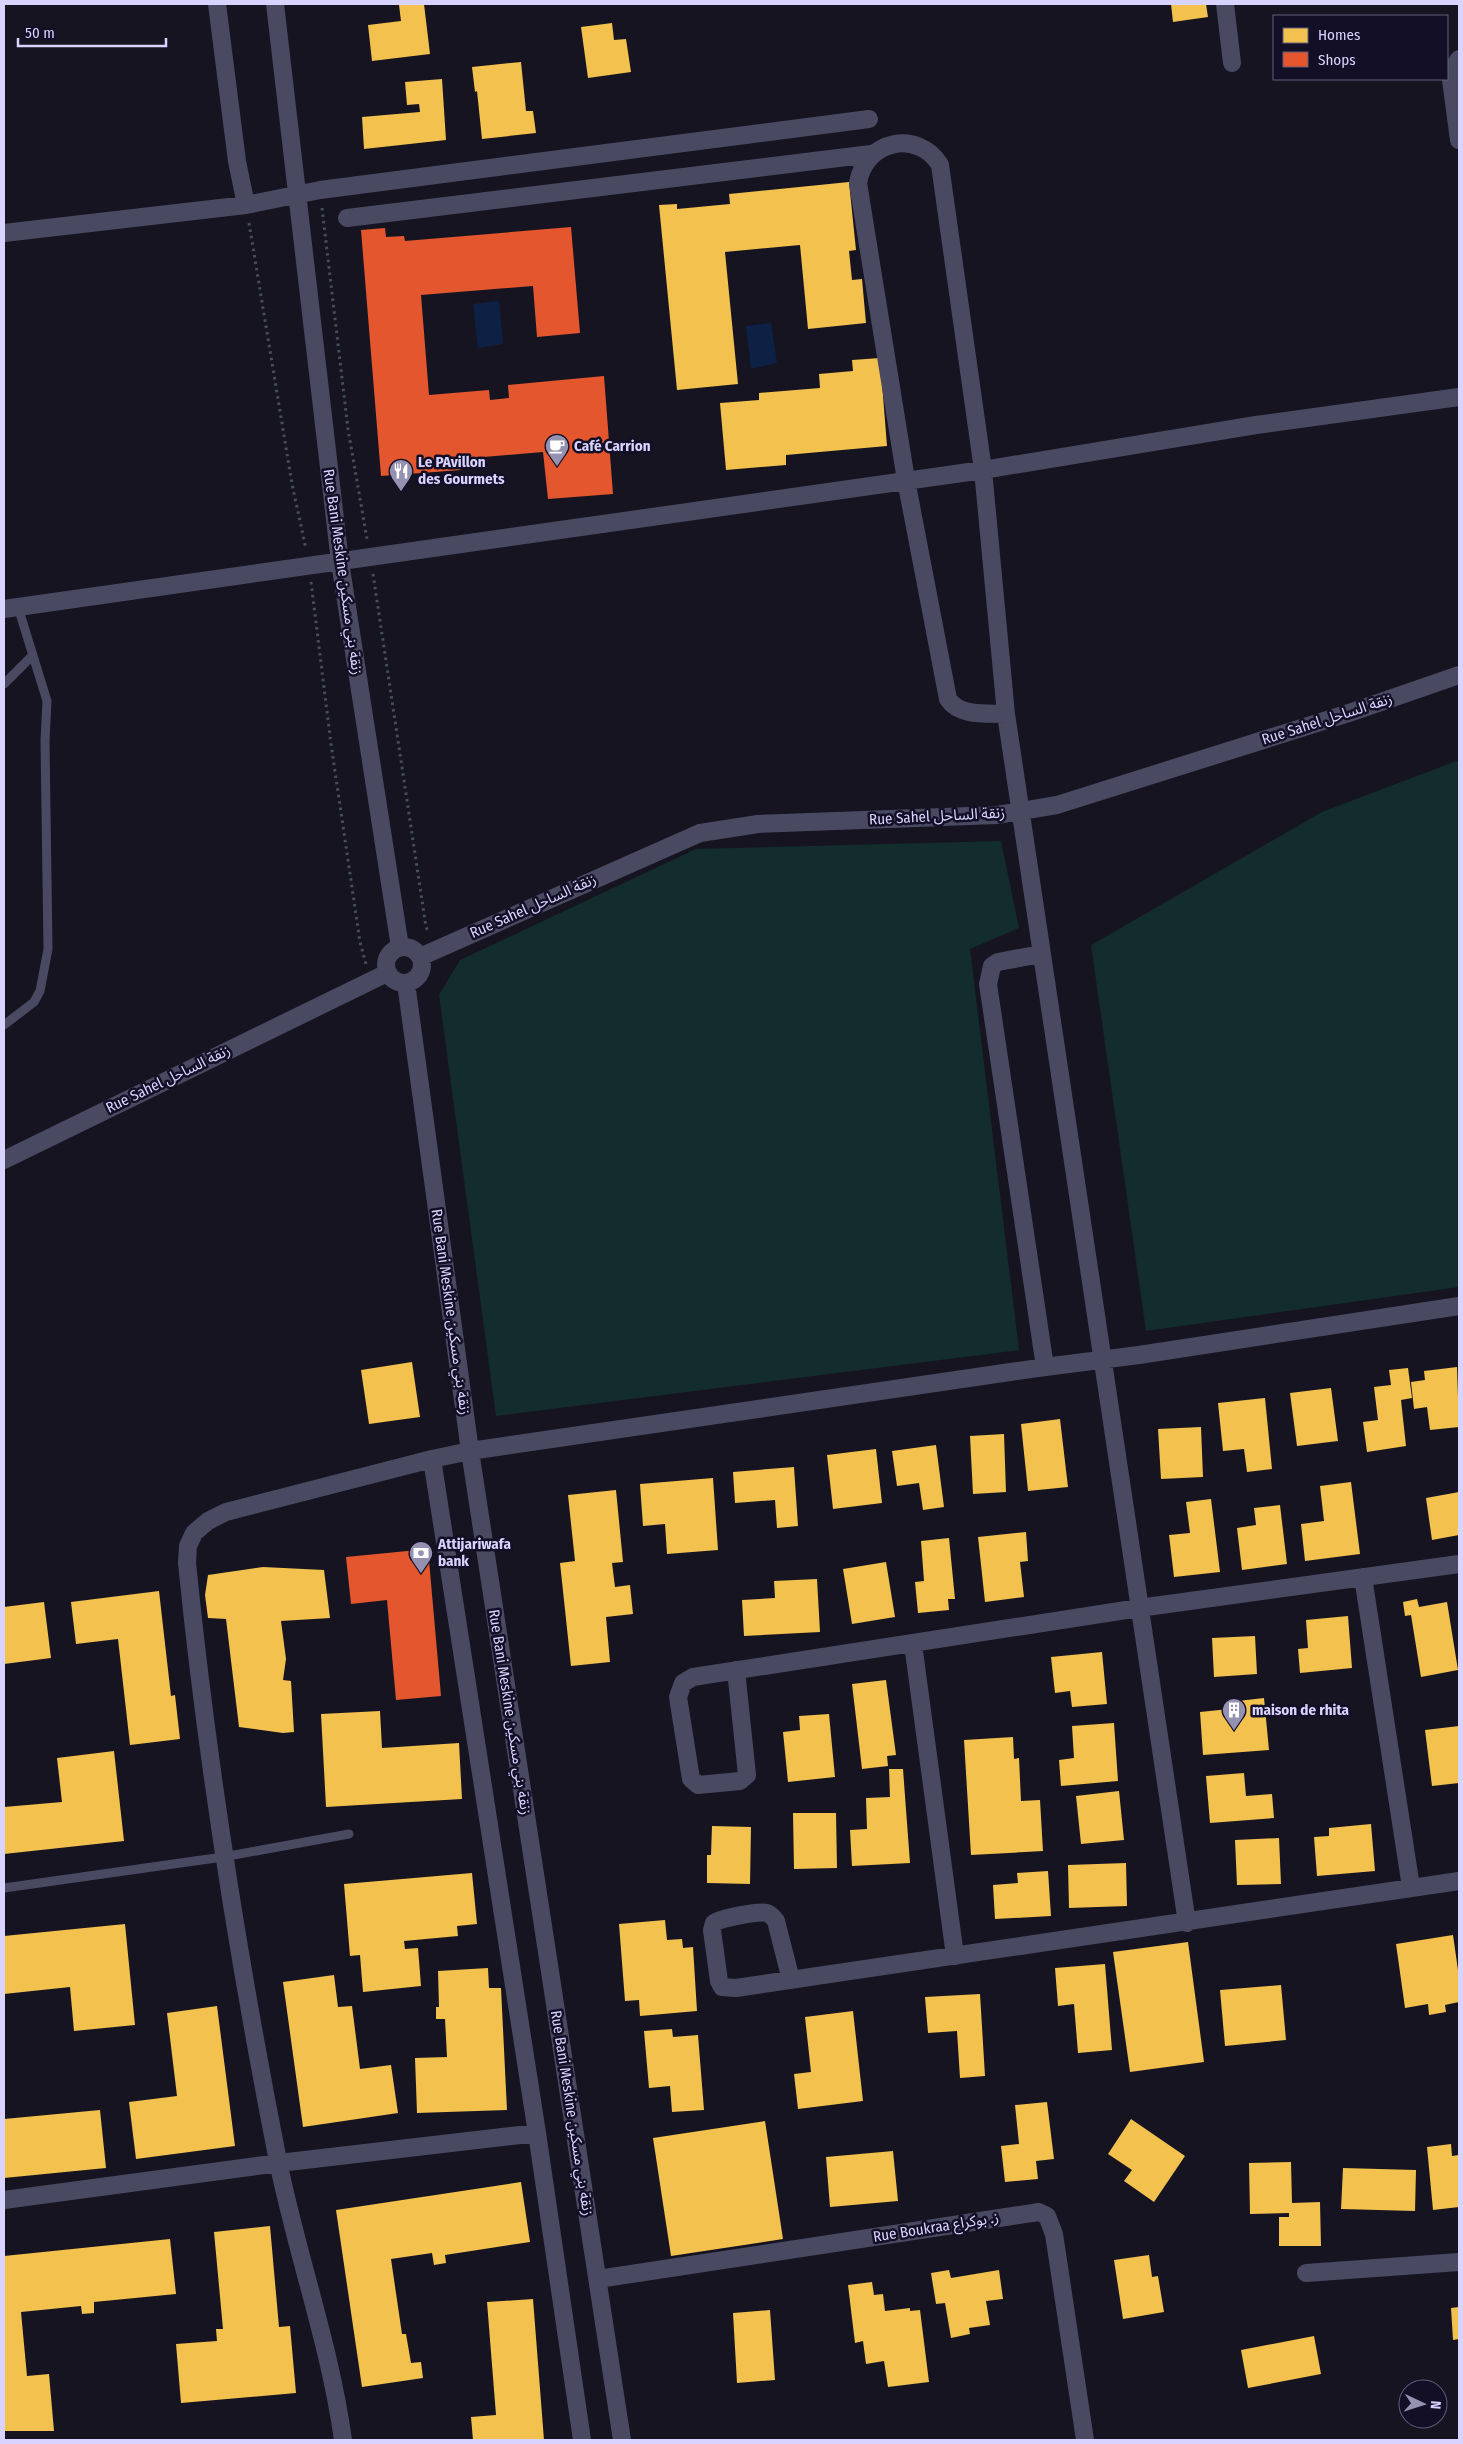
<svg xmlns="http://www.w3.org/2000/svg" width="1463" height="2444" font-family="'Fira Sans Condensed','Noto Sans Arabic',sans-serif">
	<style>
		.green { fill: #132c2d }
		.water { fill: #0d2144 }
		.homes { fill: #f2c14e }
		.shops { fill: #e4572e }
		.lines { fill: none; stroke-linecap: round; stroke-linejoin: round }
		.path { stroke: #44505f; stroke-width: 3; stroke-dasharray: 2.5 4; stroke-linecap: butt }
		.lane { stroke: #4a4962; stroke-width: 9 }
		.street { stroke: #4a4962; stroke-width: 18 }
		.labels { text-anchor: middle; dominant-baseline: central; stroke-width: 5; stroke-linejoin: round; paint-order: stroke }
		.poi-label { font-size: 15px; font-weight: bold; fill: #d9d4ff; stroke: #130f26; text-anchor: start }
		.street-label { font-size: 15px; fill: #d9d4ff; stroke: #130f26 }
	</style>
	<rect width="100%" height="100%" fill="#161421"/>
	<!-- green -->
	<path class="green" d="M1459 760V1287L1146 1331 1091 945 1322 812Z
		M1001 841 1019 928 970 949 1019 1350 496 1416 439 995 460 960 696 849Z"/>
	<!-- water -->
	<path class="water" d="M499 301 503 344 478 348 473 304Z
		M771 323 777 363 751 369 746 326Z"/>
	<!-- homes -->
	<path class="homes" d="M412 4H424L430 54 372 61 368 25 401 21 399 5Z
		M1171 4H1206L1208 17 1173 22Z
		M612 23 614 40 626 39 631 72 588 78 581 27Z
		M521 62 526 111H533L536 133 482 139 477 91 475 92 472 67Z
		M442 79 446 140 364 149 362 117 420 112 419 104 407 105 405 82Z
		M849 182 856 250 849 251 852 280 862 279 866 323 808 329 800 245 725 252 738 384 677 390 659 205 677 204V209L730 204 729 194Z
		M880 358 887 446 786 455V465L726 470 720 403 759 400V393L820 388 819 374 853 371 852 360Z
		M412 1362 420 1417 369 1424 361 1370Z
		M1457 1367 1459 1427 1430 1430 1427 1407 1414 1409 1411 1382 1425 1380 1424 1371Z
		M1408 1368 1412 1398 1401 1400 1406 1446 1367 1452 1363 1422 1378 1420 1374 1387 1391 1385 1389 1370Z
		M1331 1388 1338 1441 1297 1446 1290 1393Z
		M1265 1398 1272 1469 1247 1472 1244 1449 1223 1451 1218 1403Z
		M1060 1419 1068 1487 1028 1491 1021 1424Z
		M1201 1427 1203 1477 1161 1479 1158 1429Z
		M1004 1434 1006 1492 973 1494 970 1436Z
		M936 1445 944 1507 923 1510 919 1483 897 1486 892 1451Z
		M876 1449 882 1503 833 1509 827 1455Z
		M794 1467 798 1526 777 1528 775 1500 735 1503 733 1472Z
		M713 1478 718 1550 667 1554 665 1524 643 1526 640 1484Z
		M1351 1482 1360 1554 1305 1561 1301 1524 1324 1521 1320 1486Z
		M616 1490 623 1562 612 1563 615 1587 630 1585 633 1614 606 1617 610 1662 571 1666 560 1563 575 1561 568 1495Z
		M1459 1492V1535L1432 1540 1426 1498Z
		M1211 1499 1220 1572 1174 1577 1169 1535 1190 1533 1186 1502Z
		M1280 1505 1287 1564 1242 1570 1237 1528 1256 1525 1254 1508Z
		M1026 1532 1028 1561 1020 1562 1024 1597 985 1602 978 1537Z
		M949 1538 955 1599H948L949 1610 918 1613 915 1582 924 1581 921 1541Z
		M886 1562 895 1617 852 1624 843 1569Z
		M263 1567 324 1570 330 1618 281 1621 286 1659 283 1680 291 1681 294 1732 283 1733 239 1727 226 1619 208 1618 205 1595 208 1575Z
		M817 1579 820 1632 744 1636 742 1600 775 1598 774 1581Z
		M159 1591 171 1696 175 1695 180 1739 130 1745 118 1639 76 1644 71 1602Z
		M1417 1599 1419 1607 1447 1602 1458 1670 1421 1677 1411 1615 1405 1616 1403 1602Z
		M44 1602 51 1658 4 1664V1607Z
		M1348 1616 1352 1668 1300 1673 1298 1649 1308 1648 1306 1620Z
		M1255 1636 1257 1674 1214 1677 1212 1638Z
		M1102 1652 1107 1704 1072 1707 1070 1691 1055 1693 1051 1657Z
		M886 1680 896 1755 887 1756 888 1766 862 1769 852 1684Z
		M1264 1698 1269 1750 1203 1755 1200 1712 1239 1708 1238 1701Z
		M380 1711 382 1748 459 1743 462 1799 326 1807 321 1714Z
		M829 1714 835 1777 788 1782 783 1732 800 1730 799 1716Z
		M1114 1723 1118 1781 1061 1786 1059 1760 1074 1758 1072 1726Z
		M1459 1726V1783L1432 1786 1425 1730Z
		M1013 1737 1014 1759 1019 1758 1021 1801 1040 1800 1043 1851 971 1855 964 1740Z
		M114 1751 124 1841 4 1854V1807L62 1802 57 1758Z
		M889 1769H903L910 1863 852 1866 850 1830 867 1829 866 1798 890 1797Z
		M1244 1773 1246 1796 1272 1794 1274 1818 1210 1823 1206 1776Z
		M1119 1791 1124 1840 1081 1844 1076 1796Z
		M793 1813H836L837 1868 794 1869Z
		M1371 1824 1375 1871 1317 1876 1314 1837 1329 1836V1828Z
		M712 1826 751 1827 750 1884 707 1883V1855H711Z
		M1279 1838 1281 1884 1237 1885 1235 1840Z
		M1126 1863 1127 1906 1069 1908 1068 1865Z
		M1048 1871 1051 1916 995 1919 993 1885 1018 1883 1017 1873Z
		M472 1873 477 1924 457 1926 458 1936 404 1941 405 1949 418 1948 421 1986 363 1992 360 1955 350 1956 344 1884Z
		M665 1920 667 1940 682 1939 683 1948 693 1947 697 2011 640 2016 639 2000 625 2001 619 1924Z
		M125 1924 135 2025 74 2031 70 1987 4 1994V1936Z
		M1453 1935 1459 1977V2002L1445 2005 1446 2012 1429 2015 1428 2004 1405 2008 1396 1944Z
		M1188 1942 1204 2062 1130 2072 1113 1952Z
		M1105 1964 1112 2050 1078 2053 1074 2004 1058 2006 1055 1968Z
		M488 1968 489 1988H501L507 2110 417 2113 415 2058 447 2057 445 2019H436V2007H439L438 1971Z
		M334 1975 338 2007 352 2006 360 2069 391 2065 398 2113 303 2127 283 1982Z
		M1281 1985 1286 2040 1225 2046 1220 1990Z
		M980 1994 985 2076 960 2078 957 2031 928 2033 925 1997Z
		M217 2006 235 2146 136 2159 129 2102 177 2096 167 2013Z
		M853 2011 863 2101 798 2109 794 2074 811 2072 805 2017Z
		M672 2029 673 2037 698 2035 704 2110 672 2112 670 2086 649 2088 644 2031Z
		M1047 2102 1054 2159 1036 2161 1038 2179 1005 2182 1001 2146 1019 2144 1015 2105Z
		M100 2110 106 2168 4 2178V2119Z
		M1131 2119 1185 2156 1154 2202 1124 2181 1132 2170 1108 2154Z
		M765 2121 783 2239 671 2256 653 2138Z
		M1451 2144 1452 2156 1459 2155V2207L1433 2210 1427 2147Z
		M893 2151 898 2201 830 2207 826 2157Z
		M1291 2162 1292 2203 1320 2202 1321 2246H1279V2217H1289V2213L1250 2214 1249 2163Z
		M1343 2168 1416 2170 1415 2211 1341 2209Z
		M521 2182 530 2242 445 2255 446 2263 434 2265 432 2253 391 2259 402 2334H406L411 2363 421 2362 423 2378 362 2387 336 2210Z
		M270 2226 279 2327 290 2326 296 2393 181 2403 176 2344 217 2341 216 2329H223L214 2232Z
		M170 2239 176 2294 94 2302V2313L82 2314 81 2306 21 2312 27 2376 49 2374 54 2431H4V2256Z
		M1149 2255 1152 2277 1158 2276 1164 2312 1123 2319 1114 2260Z
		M949 2270 951 2278 999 2270 1003 2299 986 2301 990 2325 969 2328 970 2334 951 2338 945 2303 936 2304 931 2273Z
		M872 2282 874 2295 883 2294 885 2311 910 2308V2311L920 2310 929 2382 888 2387 884 2361 866 2364 863 2341 855 2343 848 2285Z
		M533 2299 544 2440H473L471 2417 496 2415 487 2302Z
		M1459 2307V2339L1453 2340 1451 2308Z
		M770 2310 775 2380 737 2383 733 2313Z
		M1314 2336 1321 2374 1248 2388 1241 2350Z"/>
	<!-- shops -->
	<path class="shops" d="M571 227 580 333 537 337 533 286 421 295 429 395 489 390 490 400 509 398 508 385 604 376 613 494 548 499 543 452 460 459 461 470 381 476 361 230 385 228 386 237 404 236 405 241Z
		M428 1549 441 1696 396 1700 387 1600 351 1604 346 1557Z"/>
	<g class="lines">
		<!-- path -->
		<path class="path" d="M322 208 348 429 367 539
			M249 223 292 484 306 549
			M373 574 426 927 429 933
			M311 582 331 744 360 942 366 964"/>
		<!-- lane -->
		<path class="lane" d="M4 684 33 655
			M4 1025 34 1002 40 991 48 949 45 740 47 701 18 607
			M4 1888 223 1857 349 1834"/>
		<!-- street -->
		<path class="street" d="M217 4 237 161 246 205
			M275 4 340 562 400 947
			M1225 4 1232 63
			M1459 59 1450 72 1459 140
			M347 218 871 154
			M4 233 246 205 320 190 869 119
			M4 609 983 470 1256 425 1459 397
			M1006 714C987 713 960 717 948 699L906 480 858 183C865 140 918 129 940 165L983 470 1006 714 1187 1923
			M386 965a18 18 0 1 1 36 0a18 18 0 1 1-36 0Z
			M1041 954 998 962 992 966 988 984 1045 1367
			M420 957 700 833 758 824 997 815 1057 805 1349 713 1459 675
			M406 983 470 1451 622 2440
			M4 1160 387 973
			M432 1459 537 2133 582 2440
			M1363 1577 1411 1887
			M913 1644 955 1956
			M736 1670 747 1775 740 1781 698 1785 691 1779 678 1697 683 1683 693 1677 1139 1608 1459 1564
			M791 1980 776 1921C774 1918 772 1915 767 1913 758 1911 721 1918 714 1923L712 1930 719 1981 722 1987 736 1988 1459 1881
			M4 2200 279 2163 537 2133
			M1306 2273 1459 2262
			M598 2279 1039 2212 1047 2216 1054 2234 1085 2440
			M343 2440C330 2345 297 2255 278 2161 239 1963 207 1763 187 1563L188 1546 194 1533 208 1521 226 1512 432 1459 470 1451 1045 1367 1139 1355 1459 1306"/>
	</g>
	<!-- icons -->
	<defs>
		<g id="cafe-pin" transform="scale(1.25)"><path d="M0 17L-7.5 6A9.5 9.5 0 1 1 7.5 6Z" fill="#9591b1" stroke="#130f26"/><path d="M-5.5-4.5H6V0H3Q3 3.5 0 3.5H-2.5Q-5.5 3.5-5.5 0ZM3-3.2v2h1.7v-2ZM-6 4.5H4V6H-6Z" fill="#fff"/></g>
		<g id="restaurant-pin" transform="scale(1.25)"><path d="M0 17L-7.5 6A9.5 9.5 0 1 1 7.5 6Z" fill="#9591b1" stroke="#130f26"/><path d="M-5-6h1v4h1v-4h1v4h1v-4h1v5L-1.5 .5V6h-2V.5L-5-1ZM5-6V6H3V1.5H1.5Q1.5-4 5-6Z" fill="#fff"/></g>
		<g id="bank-pin" transform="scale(1.25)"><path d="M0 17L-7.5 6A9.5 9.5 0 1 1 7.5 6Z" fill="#9591b1" stroke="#130f26"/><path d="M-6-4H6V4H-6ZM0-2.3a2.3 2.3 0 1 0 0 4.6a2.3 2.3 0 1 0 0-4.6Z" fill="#fff"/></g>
		<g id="building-pin" transform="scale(1.25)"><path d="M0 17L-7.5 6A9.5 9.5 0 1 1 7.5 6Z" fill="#9591b1" stroke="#130f26"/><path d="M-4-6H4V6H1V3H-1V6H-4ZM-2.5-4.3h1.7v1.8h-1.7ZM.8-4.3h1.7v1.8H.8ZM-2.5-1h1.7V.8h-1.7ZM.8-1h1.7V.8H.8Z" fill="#fff"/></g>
	</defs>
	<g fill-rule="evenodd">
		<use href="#cafe-pin" x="557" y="446"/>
		<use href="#restaurant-pin" x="401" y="471"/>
		<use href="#bank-pin" x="421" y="1553"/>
		<use href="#building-pin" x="1234" y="1710"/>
	</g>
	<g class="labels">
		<!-- poi labels -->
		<g class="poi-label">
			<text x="574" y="446">Café Carrion</text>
			<text x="418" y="462">Le PAvillon<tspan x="418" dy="17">des Gourmets</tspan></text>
			<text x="438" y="1544">Attijariwafa<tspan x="438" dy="17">bank</tspan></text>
			<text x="1252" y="1710">maison de rhita</text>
		</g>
		<!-- street labels -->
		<g class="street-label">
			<text transform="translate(343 572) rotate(82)">Rue Bani Meskine زنقة بني مسكين</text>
			<text transform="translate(1327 719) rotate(-18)">Rue Sahel زنقة الساحل</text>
			<text transform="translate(937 816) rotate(-3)">Rue Sahel زنقة الساحل</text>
			<text transform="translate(533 906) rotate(-24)">Rue Sahel زنقة الساحل</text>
			<text transform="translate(168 1079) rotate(-26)">Rue Sahel زنقة الساحل</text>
			<text transform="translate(451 1312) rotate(82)">Rue Bani Meskine زنقة بني مسكين</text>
			<text transform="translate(510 1712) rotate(81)">Rue Bani Meskine زنقة بني مسكين</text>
			<text transform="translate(572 2113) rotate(81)">Rue Bani Meskine زنقة بني مسكين</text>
			<text transform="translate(936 2227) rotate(-9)">Rue Boukraa ز. بوكراع</text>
		</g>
	</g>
	<!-- border -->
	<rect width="1463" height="2444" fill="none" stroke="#d9d4ff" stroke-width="10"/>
	<!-- legend -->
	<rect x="1273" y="15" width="175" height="65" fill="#130f26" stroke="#625e7d"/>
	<rect x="1283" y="28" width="25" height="15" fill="#f2c14e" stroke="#625e7d"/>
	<text x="1318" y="40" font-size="15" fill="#d9d4ff">Homes</text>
	<rect x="1283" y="52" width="25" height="15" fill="#e4572e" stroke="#625e7d"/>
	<text x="1318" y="65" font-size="15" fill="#d9d4ff">Shops</text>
	<!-- north arrow -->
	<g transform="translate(1423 2404) rotate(94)"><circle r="24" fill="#130f26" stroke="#625e7d"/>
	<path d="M0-4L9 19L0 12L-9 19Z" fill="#9591b1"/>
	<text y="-8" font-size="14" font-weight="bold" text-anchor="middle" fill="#d9d4ff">N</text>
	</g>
	<!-- scale -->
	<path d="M18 38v8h148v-8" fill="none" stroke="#d9d4ff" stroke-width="2.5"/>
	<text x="25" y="38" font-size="15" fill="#d9d4ff" stroke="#130f26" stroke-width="4" paint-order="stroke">50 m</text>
</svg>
